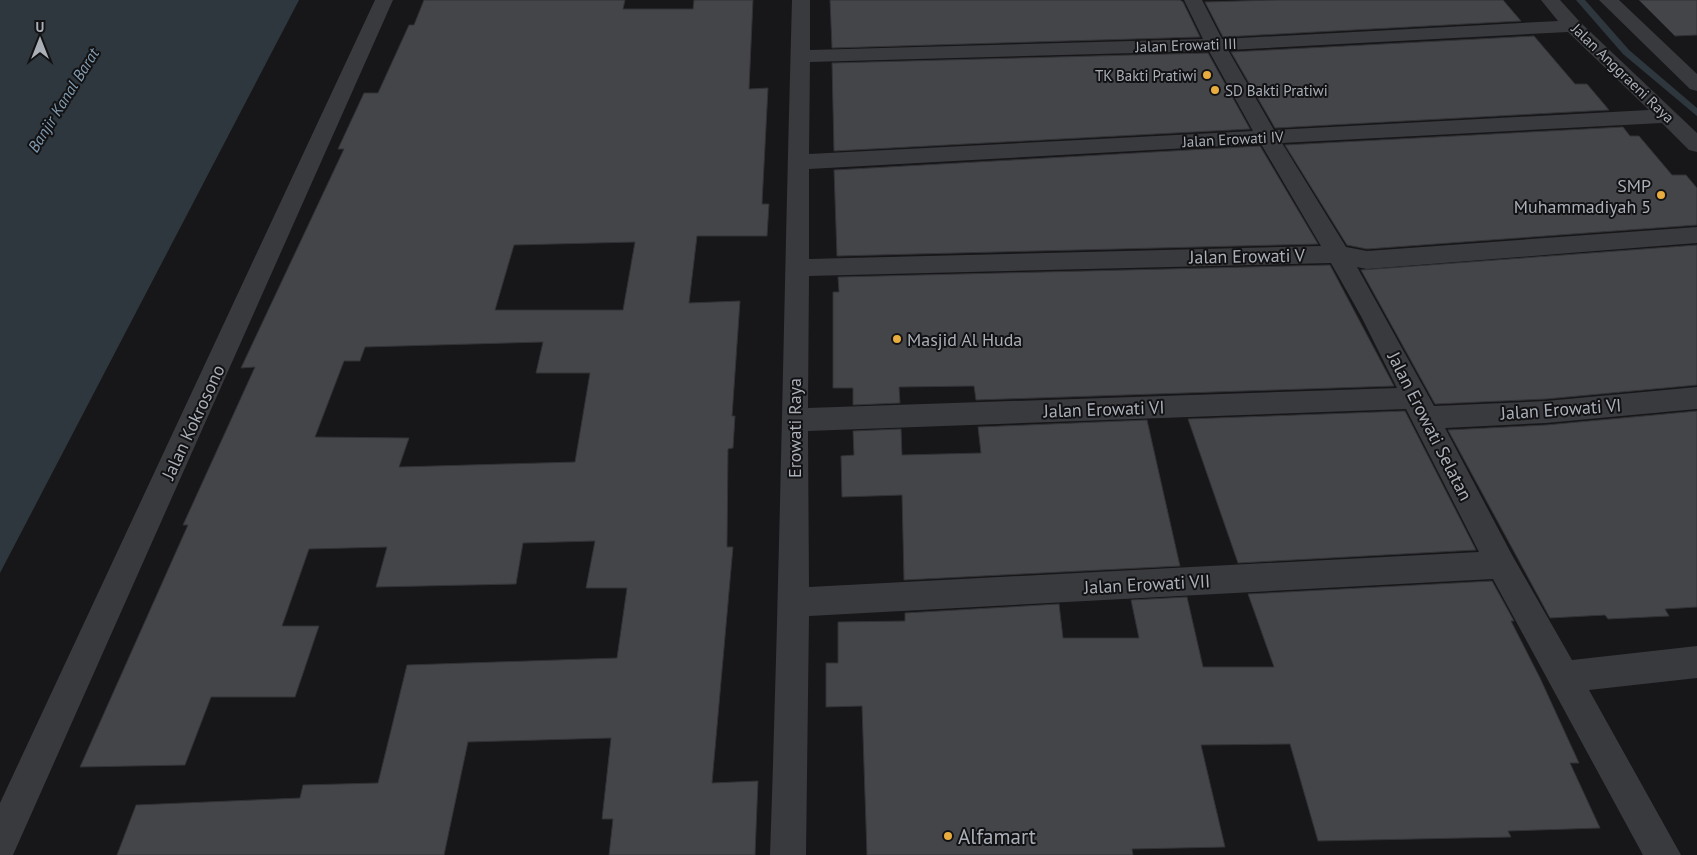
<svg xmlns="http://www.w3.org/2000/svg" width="1697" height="855" font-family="'PT Sans',sans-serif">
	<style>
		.water { fill: #2e373d }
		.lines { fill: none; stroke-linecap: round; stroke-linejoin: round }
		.stream { fill: #2e373d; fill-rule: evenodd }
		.building { fill: #444549; stroke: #313235; fill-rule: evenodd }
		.minor { fill: #393a3e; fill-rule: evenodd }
		.poi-dot { fill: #e9ac3f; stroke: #121214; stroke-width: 2 }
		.labels { text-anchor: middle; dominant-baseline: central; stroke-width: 4; stroke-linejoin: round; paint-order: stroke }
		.far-street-label { font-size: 15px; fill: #aaafb8; stroke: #121214 }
		.far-poi-label { font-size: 15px; fill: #aaafb8; stroke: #121214; text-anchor: end }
		.far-water-label { font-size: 16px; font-style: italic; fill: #839db2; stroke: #121214 }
		.poi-label { font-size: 18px; fill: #aaafb8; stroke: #121214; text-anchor: end }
		.street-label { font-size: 18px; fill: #aaafb8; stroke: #121214 }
		.near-poi-label { font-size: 21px; fill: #aaafb8; stroke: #121214; text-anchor: start }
	</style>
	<rect width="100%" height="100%" fill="#171719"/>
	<!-- water -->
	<path class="water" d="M0 0H299L0 573Z"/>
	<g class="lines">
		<!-- stream -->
		<path class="stream" d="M1576 0H1585L1629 50 1697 108V116L1623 54Z"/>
	</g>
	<!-- building -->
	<path class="building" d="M424 0H625L623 9H693L694 0H753L749 89 768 88 762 204H769L767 236H697L689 303 740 301 732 416H735L733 448 728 449 727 547H733L712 783 758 781 755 855H609L613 819H602L611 738 468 742 444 855H117L136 805 300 798 303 785 378 783 407 665 617 658 627 588H586L595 541 523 543 516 584 376 587 387 547 309 549 282 626H319L295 697H211L185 765 80 767 188 525H183L255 367 241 368 344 149H338L364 93H378L409 25H414ZM635 242 623 310H495L514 245ZM543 342 536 373H590L575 462 399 467 409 438 315 437 344 361H360L365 347Z
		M830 0H1180L1183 2 1200 37 832 48Z
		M1276 0H1503L1521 21 1223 37 1205 2Z
		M1639 0H1697V35L1675 36Z
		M1534 36 1575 84H1587L1609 110 1275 128 1231 52Z
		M1208 53 1250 129 834 151 832 63Z
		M1623 127 1630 136H1639L1672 175H1686L1697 188V225L1367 249 1347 245 1285 145Z
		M1260 146 1318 244 837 256 834 170Z
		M1697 245V385L1546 399 1435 404 1361 270Z
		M1330 265 1394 386 976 400 974 386 899 387 900 403 853 405V388H833V292H839L838 277Z
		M1405 411 1476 550 1238 563 1188 419Z
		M1697 411V607L1665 609 1669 616 1608 619 1605 615 1550 618 1448 430 1546 425Z
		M1147 420 1180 566 904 580 902 495 842 497 841 456 854 455 853 431 901 429 902 455 981 453 978 427Z
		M1492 581 1514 621H1511L1540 678 1579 763H1570L1600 828 1508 831 1511 837 1318 841 1290 744 1201 745 1225 847 1132 849 1133 855H867L862 706 826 707V663H838V622L905 621V613L1059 604 1063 638H1139L1131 600 1187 597 1203 667H1274L1248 594Z"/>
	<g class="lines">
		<!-- minor -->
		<path class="minor" d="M375 0H393L13 855H0V803Z
			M792 0H810V50L1203 39 1184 0H1202L1222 39 1558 21 1541 0H1560L1580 22 1697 133V152L1689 150 1662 123 1282 143 1346 247 1367 251 1697 227V243L1367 269 1357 267 1434 406 1546 401 1697 387V409L1546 423 1445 428 1512 555 1572 660 1697 646V678L1589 690 1681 855H1643L1493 579 809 616 806 855H770C780 570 784 284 792 0ZM1568 32 1649 110 1274 130 1228 50ZM1209 51 1253 131 809 154 810 62ZM1261 144 1321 246 809 259V169ZM1331 263 1362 318 1397 388 808 408 809 276ZM1406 409 1479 552 809 587 808 431Z
			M1599 0H1619L1697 74V91L1690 89Z"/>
	</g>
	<!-- markers -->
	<g class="poi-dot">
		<circle cx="1207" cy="75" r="5"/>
		<circle cx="1215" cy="90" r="5"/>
		<circle cx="1661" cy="195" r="5"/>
		<circle cx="897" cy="339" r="5"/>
		<circle cx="948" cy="836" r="5"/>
	</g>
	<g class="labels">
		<!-- far-street labels -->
		<g class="far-street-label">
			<text transform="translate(1186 45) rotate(-2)">Jalan Erowati III</text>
			<text transform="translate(1623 73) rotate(44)">Jalan Anggraeni Raya</text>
			<text transform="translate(1233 139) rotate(-3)">Jalan Erowati IV</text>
		</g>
		<!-- far-poi labels -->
		<g class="far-poi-label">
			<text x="1197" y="75">TK Bakti Pratiwi</text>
			<text x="1225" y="90" text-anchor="start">SD Bakti Pratiwi</text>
		</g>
		<!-- far-water labels -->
		<g class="far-water-label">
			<text transform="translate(63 100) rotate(-58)">Banjir Kanal Barat</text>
		</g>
		<!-- poi labels -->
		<g class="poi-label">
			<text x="1651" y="185">SMP<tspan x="1651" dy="21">Muhammadiyah 5</tspan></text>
			<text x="907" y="339" text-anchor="start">Masjid Al Huda</text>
		</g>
		<!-- street labels -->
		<g class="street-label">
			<text transform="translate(1247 256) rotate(-1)">Jalan Erowati V</text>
			<text transform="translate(1104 409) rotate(-2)">Jalan Erowati VI</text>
			<text transform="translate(1561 409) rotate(-4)">Jalan Erowati VI</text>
			<text transform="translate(193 422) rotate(-65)">Jalan Kokrosono</text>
			<text transform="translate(1430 426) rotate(63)">Jalan Erowati Selatan</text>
			<text transform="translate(794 428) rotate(-90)">Erowati Raya</text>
			<text transform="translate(1147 584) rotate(-3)">Jalan Erowati VII</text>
		</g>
		<!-- near-poi labels -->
		<g class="near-poi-label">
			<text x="958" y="836">Alfamart</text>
		</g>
	</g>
	<!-- north arrow -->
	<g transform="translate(40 40)" stroke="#121214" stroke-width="4" paint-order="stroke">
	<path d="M0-4L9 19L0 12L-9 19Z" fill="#aaafb8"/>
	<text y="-8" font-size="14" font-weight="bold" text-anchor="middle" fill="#aaafb8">U</text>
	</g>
</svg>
